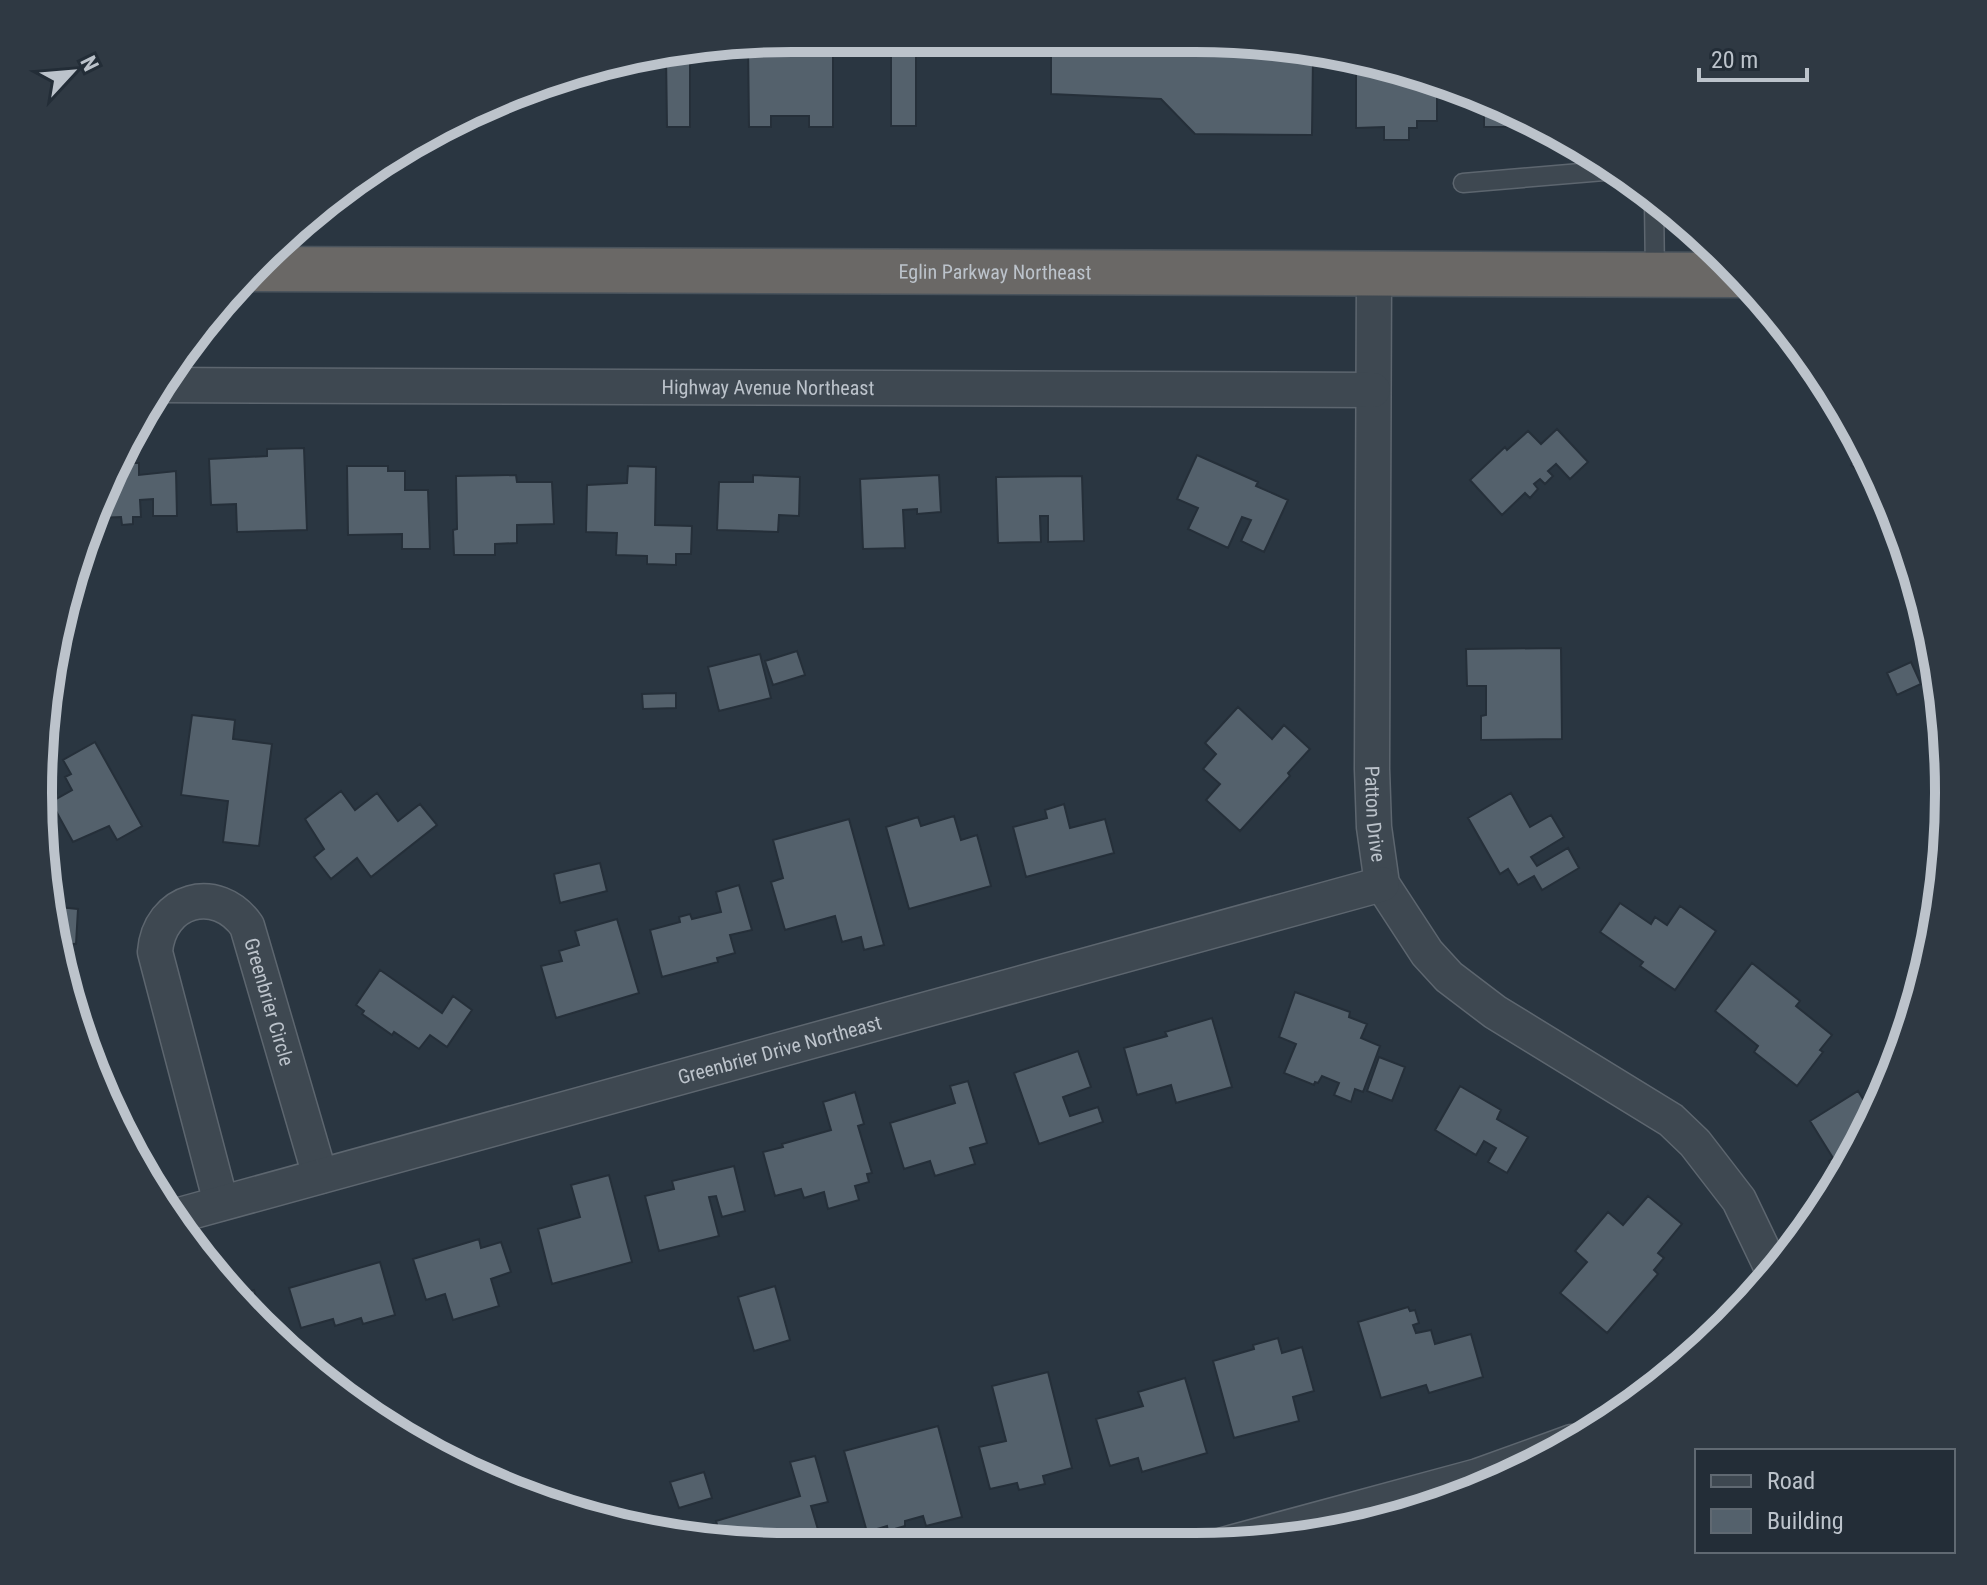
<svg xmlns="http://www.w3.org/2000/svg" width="1987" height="1585" font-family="'Roboto Condensed',sans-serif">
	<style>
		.building { fill: #54616c; stroke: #252f39; stroke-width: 2 }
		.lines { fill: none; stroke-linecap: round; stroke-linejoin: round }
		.service-casing { stroke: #5d666f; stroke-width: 21 }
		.minor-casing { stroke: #5d666f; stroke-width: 37 }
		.trunk-casing { stroke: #49535c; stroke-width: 47 }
		.service { stroke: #3e4851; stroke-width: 18 }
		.minor { stroke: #3e4851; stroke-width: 34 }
		.trunk { stroke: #6a6866; stroke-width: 44 }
		.labels { text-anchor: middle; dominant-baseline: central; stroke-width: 6; stroke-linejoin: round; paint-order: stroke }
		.street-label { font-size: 20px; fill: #bcc3cb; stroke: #232d37 }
		.rim { fill: none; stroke: #bcc3cb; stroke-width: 10 }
	</style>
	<rect width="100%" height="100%" fill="#2a3641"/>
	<!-- building -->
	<path class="building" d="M792 38H833V127H809V116H771V127H749L748 44Z
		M891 38H916V126H891Z
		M1051 39 1244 40 1313 56 1312 135 1195 134 1161 99 1051 94Z
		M690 52V127H667L666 55Z
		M1353 65 1417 80V86H1437V121H1417V128H1409V140H1384V127L1356 128V70H1353Z
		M1484 96 1534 127H1484Z
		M1557 429 1588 462 1570 479 1556 464 1548 471 1553 476 1545 484 1540 479 1534 484 1538 489 1530 498 1525 493 1502 515 1470 480 1505 447 1507 450 1528 431 1541 444Z
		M1864 447 1871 458 1881 486 1851 465Z
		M304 448 307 530 237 532 236 504 211 505 209 459 267 456V449Z
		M1197 455 1258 482 1256 486 1288 500 1264 552 1241 541 1251 520 1242 517 1228 548 1188 529 1198 508 1177 499Z
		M119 463H139V475L176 471 177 516H153V499L140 500 141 517H133V524L122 525 121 517 96 518Z
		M347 466H388V471H405V490H428L430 549H402V534L348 535Z
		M628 466 656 467 655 525 692 526 691 554H676V565L647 564V556L616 555 617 533 586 532 587 485 627 483Z
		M516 475 517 482H552L554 524 517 525V543L495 544V555H454L453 530 457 529 456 476Z
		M753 475 800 477 799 516 779 515 778 532 717 530 719 482H753Z
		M939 475 941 512 917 514V509L903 510 905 548 863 549 860 479Z
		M1082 476 1084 541 1048 542V516H1040L1041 542 998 543 996 477Z
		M1561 648 1562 739 1481 740V716L1486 715V686H1467L1466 649Z
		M797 651 805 675 773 685 765 661Z
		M760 654 771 698 719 711 708 667Z
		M1911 662 1921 684 1897 695 1887 673Z
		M676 693V708L643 709 642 694Z
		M1238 707 1272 739 1284 725 1310 749 1288 773 1290 776 1240 831 1206 800 1220 784 1203 769 1216 754 1205 743Z
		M192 715 235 720 233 739 272 744 259 846 223 842 228 801 181 795Z
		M95 742 142 826 117 840 109 826 73 842 51 802 72 790 65 777 71 774 63 760Z
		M341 791 355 810 377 793 398 821 420 804 437 825 371 877 357 858 331 879 314 857 324 849 305 819Z
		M1511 793 1530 827 1551 815 1564 837 1531 857 1537 866 1568 848 1579 868 1542 890 1534 876 1518 885 1508 869 1500 874 1468 818Z
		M1064 804 1070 828 1105 819 1114 853 1026 877 1013 827 1047 818 1045 810Z
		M954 816 961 840 977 835 991 886 909 909 886 827 918 817 921 826Z
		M849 819 884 945 864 950 861 937 842 942 835 916 785 930 771 882 783 878 773 840Z
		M600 863 607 891 560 903 554 874Z
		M47 882 61 883 59 907 78 909 76 944 60 943 59 959 53 940Z
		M739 885 752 930 730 935 735 953 717 958 718 962 662 977 650 930 680 922 679 917 690 914 692 919 721 912 716 892Z
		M1620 903 1651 924 1655 917 1667 925 1680 906 1716 931 1675 990 1640 966 1643 962 1600 932Z
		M617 919 639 993 556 1018 541 966 562 961 559 951 579 945 575 931Z
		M1752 963 1800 1001 1796 1006 1832 1035 1820 1050 1823 1052 1797 1086 1754 1052 1758 1046 1715 1011Z
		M380 970 442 1013 453 996 472 1010 447 1047 430 1035 419 1049 394 1032 392 1035 362 1014 364 1011 356 1005Z
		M1295 992 1350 1012 1349 1017 1367 1024 1361 1038 1380 1046 1363 1092 1355 1089 1351 1102 1334 1095 1339 1083 1322 1076 1318 1083 1315 1082 1314 1085 1284 1073 1296 1044 1279 1037Z
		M1212 1018 1232 1087 1176 1103 1171 1085 1137 1095 1124 1048 1167 1036 1165 1032Z
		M1078 1051 1091 1087 1063 1097 1070 1116 1098 1107 1103 1122 1039 1144 1014 1073Z
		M1379 1057 1405 1067 1392 1101 1367 1091Z
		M95 1066 113 1077 104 1091Z
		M968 1081 987 1143 970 1148 975 1164 935 1176 930 1161 904 1169 890 1123 955 1103 950 1086Z
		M1460 1086 1501 1110 1497 1119 1528 1137 1507 1173 1488 1162 1496 1148 1484 1141 1476 1155 1435 1130Z
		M1858 1091 1873 1115 1848 1169 1841 1180 1829 1161 1833 1158 1810 1121Z
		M855 1092 864 1124 858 1126 872 1173 867 1174 869 1182 855 1186 859 1200 828 1209 824 1192 804 1198 801 1189 775 1196 763 1152 783 1147 782 1144 831 1130 823 1102Z
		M734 1166 745 1211 722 1217 716 1196 709 1197 719 1236 659 1251 645 1196 674 1189 672 1181Z
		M609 1175 632 1262 552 1284 538 1229 580 1217 571 1185Z
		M1648 1196 1682 1224 1658 1253 1664 1258 1654 1270 1658 1274 1607 1333 1560 1293 1587 1262 1575 1251 1608 1212 1623 1225Z
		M479 1239 481 1248 501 1242 511 1272 491 1279 499 1306 453 1320 445 1294 426 1300 413 1259Z
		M380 1262 395 1315 363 1324 361 1318 335 1326 333 1319 301 1328 289 1288Z
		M775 1286 790 1340 754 1351 738 1297Z
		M254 1290 262 1319 265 1327 232 1296Z
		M1408 1307 1410 1311 1415 1310 1419 1323 1413 1325 1416 1333 1431 1330 1435 1344 1471 1334 1483 1377 1429 1393 1426 1385 1381 1398 1358 1322Z
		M1278 1338 1282 1353 1302 1347 1314 1391 1293 1397 1299 1421 1234 1438 1213 1361 1254 1349 1253 1345Z
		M1048 1372 1072 1468 1043 1476 1045 1484 1019 1490 1017 1483 990 1489 979 1447 1006 1441 992 1386Z
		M1185 1378 1207 1453 1142 1472 1138 1458 1110 1466 1096 1419 1143 1406 1138 1392Z
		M938 1426 962 1517 926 1526 923 1516 905 1521V1526L888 1531 887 1526 867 1532 844 1451Z
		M815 1456 828 1502 811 1506 822 1543 812 1545H744L722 1542 716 1521 800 1496 790 1462Z
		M704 1472 712 1498 679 1508 670 1482Z
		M681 1527 683 1535 704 1529 707 1539 665 1532Z"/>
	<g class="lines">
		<!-- service casing -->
		<g class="service-casing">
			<path id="service" d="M1463 183 1604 171
				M1654 202 1655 275"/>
		</g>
		<!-- minor casing -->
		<g class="minor-casing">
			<g id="minor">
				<path id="s1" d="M1374 274 1372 769 1374 827 1382 884 1427 953 1449 977 1495 1012 1671 1120 1695 1143 1739 1200 1774 1273"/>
				<path id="s2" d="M162 385 1373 390"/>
				<path id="s3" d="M221 1203 155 952C159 899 217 883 247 926L320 1176"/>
				<path id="s4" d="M176 1216 1382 884"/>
				<path d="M1223 1545 1478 1476 1572 1442"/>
			</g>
		</g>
		<!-- trunk casing -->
		<g class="trunk-casing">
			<g id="trunk">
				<path id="s5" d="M251 269 1739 275"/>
			</g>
		</g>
		<!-- service -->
		<use href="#service" class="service"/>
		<!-- minor -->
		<use href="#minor" class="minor"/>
		<!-- trunk -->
		<use href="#trunk" class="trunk"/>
	</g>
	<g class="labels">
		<!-- street labels -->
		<g class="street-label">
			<text stroke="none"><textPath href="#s5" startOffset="744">Eglin Parkway Northeast</textPath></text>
			<text stroke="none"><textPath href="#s2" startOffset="606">Highway Avenue Northeast</textPath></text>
			<text stroke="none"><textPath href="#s1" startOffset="540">Patton Drive</textPath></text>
			<text stroke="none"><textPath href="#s3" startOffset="468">Greenbrier Circle</textPath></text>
			<text stroke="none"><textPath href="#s4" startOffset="626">Greenbrier Drive Northeast</textPath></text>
		</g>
	</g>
	<!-- crop -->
	<path d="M0 0H1987V1585H0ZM792 52H1195A740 740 0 0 1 1935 792V793A740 740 0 0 1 1195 1533H792A740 740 0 0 1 52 793V792A740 740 0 0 1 792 52Z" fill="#2f3943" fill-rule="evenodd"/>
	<path class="rim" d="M792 52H1195A740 740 0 0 1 1935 792V793A740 740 0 0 1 1195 1533H792A740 740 0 0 1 52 793V792A740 740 0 0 1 792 52Z"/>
	<!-- legend -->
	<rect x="1695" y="1449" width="260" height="104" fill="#232d37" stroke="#606972" stroke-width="2"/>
	<rect x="1711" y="1475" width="40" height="12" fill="#3e4851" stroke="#606972" stroke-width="2"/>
	<text x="1767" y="1489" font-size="24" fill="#bcc3cb">Road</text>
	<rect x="1711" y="1509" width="40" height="24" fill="#54616c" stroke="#606972" stroke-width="2"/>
	<text x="1767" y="1529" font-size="24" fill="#bcc3cb">Building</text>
	<!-- north arrow -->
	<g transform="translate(72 72) rotate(64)" stroke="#232d37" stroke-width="6" paint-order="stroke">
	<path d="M0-6L14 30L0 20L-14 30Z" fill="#bcc3cb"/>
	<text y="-12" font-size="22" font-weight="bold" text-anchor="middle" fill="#bcc3cb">N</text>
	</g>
	<!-- scale -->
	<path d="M1699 68v12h108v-12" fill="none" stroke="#bcc3cb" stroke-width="4"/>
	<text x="1711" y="68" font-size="24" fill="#bcc3cb" stroke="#232d37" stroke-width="6" paint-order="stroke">20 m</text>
</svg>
